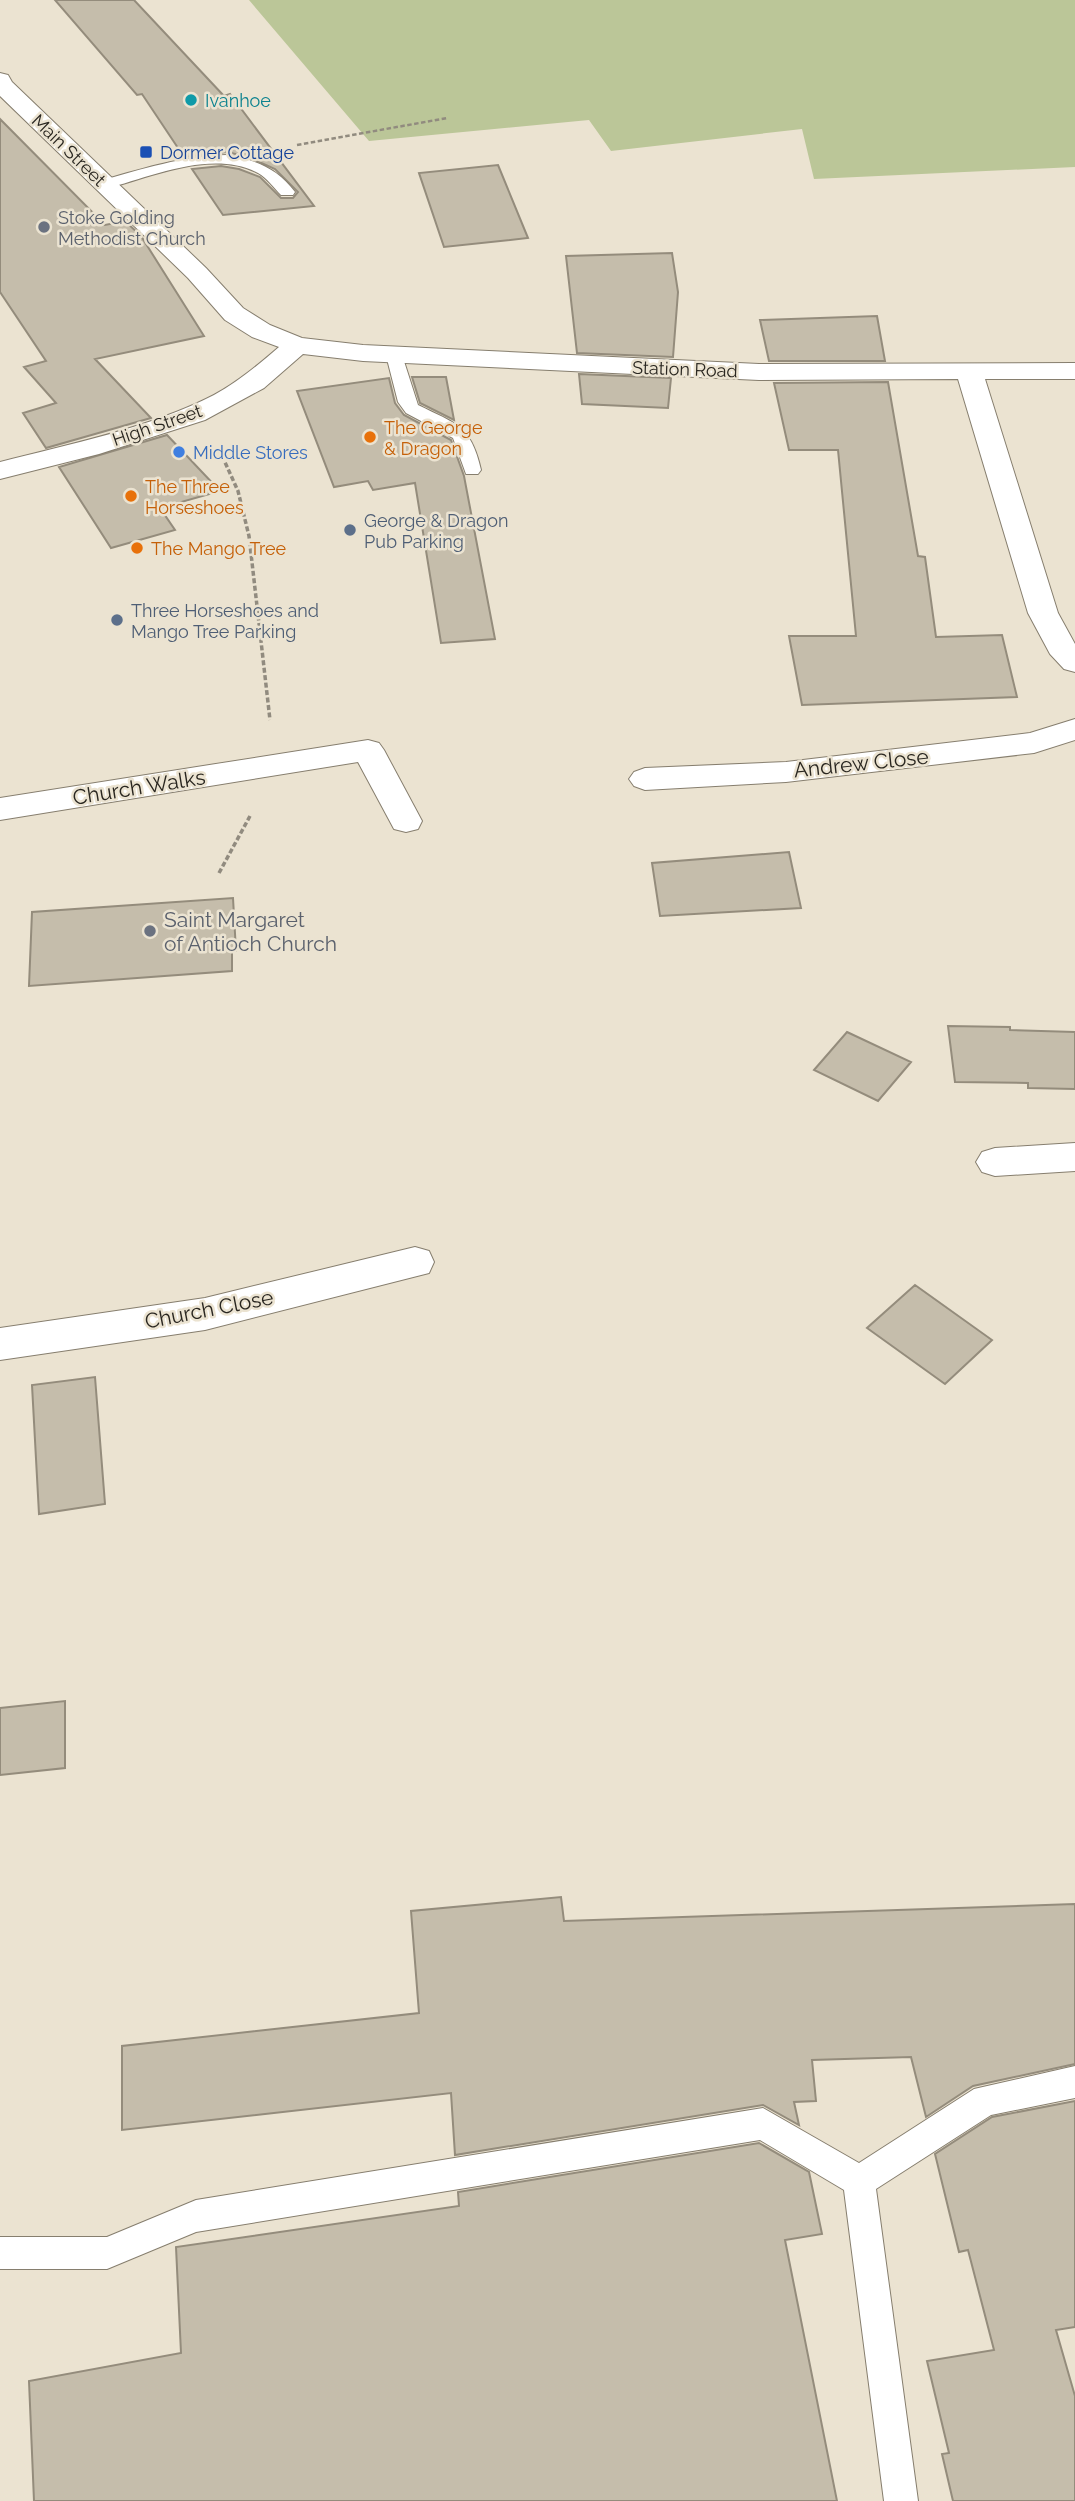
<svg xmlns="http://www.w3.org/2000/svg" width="1075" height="2501" font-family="Raleway,sans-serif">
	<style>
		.green { fill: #bbc698 }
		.building { fill: #c5bdab; stroke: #948c7c; stroke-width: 2 }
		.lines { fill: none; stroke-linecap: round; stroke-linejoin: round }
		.service-casing { stroke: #867e6e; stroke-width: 2 }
		.minor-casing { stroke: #867e6e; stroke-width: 2 }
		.path-far1 { stroke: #918b7f; stroke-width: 2.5; stroke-dasharray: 4.5 2.5; stroke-linecap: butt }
		.path { stroke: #918b7f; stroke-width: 3.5; stroke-dasharray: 5 2.5; stroke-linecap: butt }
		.service { fill: #fff; fill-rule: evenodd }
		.minor { fill: #fff; fill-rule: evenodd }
		.culture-dot { fill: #0f9aa8; stroke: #ebe3d1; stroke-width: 2.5 }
		.transit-dot { fill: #1a4fb4; stroke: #ebe3d1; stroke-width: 2.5 }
		.worship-dot { fill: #6b7280; stroke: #ebe3d1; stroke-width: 2.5 }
		.food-dot { fill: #e8710a; stroke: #ebe3d1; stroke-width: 2.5 }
		.shop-dot { fill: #3f7fe0; stroke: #ebe3d1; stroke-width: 2.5 }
		.service-dot { fill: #5c6f8a; stroke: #ebe3d1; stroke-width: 2.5 }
		.labels { text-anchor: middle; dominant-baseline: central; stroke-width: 5; stroke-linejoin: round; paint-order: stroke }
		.far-culture-label { font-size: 18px; fill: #0d838f; stroke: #ebe3d1; text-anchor: start }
		.far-street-label { font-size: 18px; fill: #292620; stroke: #ebe3d1 }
		.far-transit-label { font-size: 18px; fill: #164399; stroke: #ebe3d1; text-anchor: start }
		.far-worship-label { font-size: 18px; fill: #5b616d; stroke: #ebe3d1; text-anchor: start }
		.far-food-label { font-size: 18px; fill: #c56008; stroke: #ebe3d1; text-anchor: start }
		.far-shop-label { font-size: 18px; fill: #366cbe; stroke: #ebe3d1; text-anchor: start }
		.far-service-label { font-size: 18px; fill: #4e5e75; stroke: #ebe3d1; text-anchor: start }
		.street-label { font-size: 21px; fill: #292620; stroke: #ebe3d1 }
		.worship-label { font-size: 21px; fill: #5b616d; stroke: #ebe3d1; text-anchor: start }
	</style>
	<rect width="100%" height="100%" fill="#ebe3d1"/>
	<!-- green -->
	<path class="green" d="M249 0H1075V167L814 179 802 129 611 151 589 120 369 141Z"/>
	<!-- building -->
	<path class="building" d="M55 0H134L224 96 230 94 314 206 223 215 192 169 221 166 239 169 260 177 281 198H293L298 192 275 169 248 157 227 152 184 157 142 94 137 95Z
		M0 119 105 225 125 221 141 236 204 336 95 359 151 418 46 448 23 413 56 403 24 367 46 361 0 292Z
		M498 165 528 238 444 247 419 173Z
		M672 253 678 292 673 357 577 353 566 256Z
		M877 316 885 361H769L760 320Z
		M579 374 671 378 668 408 582 404Z
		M412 377H446L454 420 420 403Z
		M389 378 395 403 404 415 451 440 464 476 495 639 441 643 415 483 373 490 368 481 334 487 297 391Z
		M888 382 918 556 925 557 936 637 1002 635 1017 697 802 705 789 636H856L838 450H789L774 383Z
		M167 435 220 491 160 508 175 530 111 548 59 467Z
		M789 852 801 908 660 916 652 863Z
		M233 898 236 951H232V971L29 986 32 912Z
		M948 1026 1010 1027V1030L1075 1032V1089L1028 1088V1083L955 1082Z
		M847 1032 911 1062 878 1101 814 1070Z
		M915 1285 992 1340 945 1384 867 1328Z
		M95 1377 105 1504 39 1514 32 1385Z
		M65 1701V1768L0 1775V1708Z
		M561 1897 564 1921 1075 1904V2064L973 2086 926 2117 911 2057 812 2060 816 2101 794 2102 799 2125 763 2105 455 2155 451 2093 122 2130V2046L419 2013 411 1911Z
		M1075 2101V2327L1056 2330 1075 2396V2501H953L942 2454 949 2453 927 2361 994 2350 968 2250 959 2252 935 2154 992 2117Z
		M759 2143 809 2172 822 2234 785 2240 837 2501H34L29 2381 181 2353 176 2247 459 2206 458 2192Z"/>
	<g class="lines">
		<!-- service casing -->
		<g class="service-casing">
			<path id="service" d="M227 155C256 160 277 168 295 192L293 195H281C274 188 267 178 258 173 212 149 151 177 105 189L97 184 100 181C142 169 183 156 227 155Z
				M394 350 402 355 418 405C456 424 471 425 481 470L478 474H466L453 438 406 413 398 402 386 355Z
				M1075 2066V2098L991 2115 876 2189 918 2501H884L844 2190 760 2140 196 2232 107 2269H0V2237H107L196 2200 763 2108 859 2163 974 2089Z"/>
		</g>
		<!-- minor casing -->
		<g class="minor-casing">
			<path id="minor" d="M0 73 8 75 12 82 206 268 243 308 270 325 302 338 363 345 759 364 1075 363V379H985L1058 613 1075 644V672L1064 669 1050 654 1028 613 958 379 759 380 363 361 303 354 264 388 205 420 99 454 0 479V462C67 445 153 427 214 395 238 382 258 365 279 347L252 337 225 320 188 278 0 96Z
				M1075 719V740L1034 753 786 782 645 790 634 786 629 779 634 772 645 768 786 762 1030 733Z
				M368 740 379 743 384 750 422 821 418 829 406 832 394 829 358 762 0 820V798Z
				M1075 1143V1171L995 1176 982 1172 976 1162 982 1152 995 1148Z
				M415 1247 429 1251 434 1262 429 1273 205 1330 0 1360V1328L205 1298Z"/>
		</g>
		<!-- path-far1 -->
		<path class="path-far1" d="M297 145 447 118"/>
		<!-- path -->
		<path class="path" d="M219 449 238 491 249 536 270 720
			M219 873 250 816"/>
		<!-- service -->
		<use href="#service" class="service"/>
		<!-- minor -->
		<use href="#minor" class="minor"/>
	</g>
	<!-- markers -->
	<circle class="culture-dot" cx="191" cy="100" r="7"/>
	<rect class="transit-dot" x="139" y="145" width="14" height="14" rx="3.5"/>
	<g class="worship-dot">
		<circle cx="44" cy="227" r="7"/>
		<circle cx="150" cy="931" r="7"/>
	</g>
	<g class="food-dot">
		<circle cx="370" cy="437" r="7"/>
		<circle cx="131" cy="496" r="7"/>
		<circle cx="137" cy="548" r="7"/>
	</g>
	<circle class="shop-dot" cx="179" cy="452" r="7"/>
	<g class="service-dot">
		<circle cx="350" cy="530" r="7"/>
		<circle cx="117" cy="620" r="7"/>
	</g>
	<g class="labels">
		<!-- far-culture labels -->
		<g class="far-culture-label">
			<text x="205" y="100">Ivanhoe</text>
		</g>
		<!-- far-street labels -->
		<g class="far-street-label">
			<text transform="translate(69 150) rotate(44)">Main Street</text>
			<text transform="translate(685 369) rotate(2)">Station Road</text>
			<text transform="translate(157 425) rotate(-19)">High Street</text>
		</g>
		<!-- far-transit labels -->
		<g class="far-transit-label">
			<text x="160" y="152">Dormer Cottage</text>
		</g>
		<!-- far-worship labels -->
		<g class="far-worship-label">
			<text x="58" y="217">Stoke Golding<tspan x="58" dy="21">Methodist Church</tspan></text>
		</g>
		<!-- far-food labels -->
		<g class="far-food-label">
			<text x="384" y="427">The George<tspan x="384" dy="21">&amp; Dragon</tspan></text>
			<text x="145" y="486">The Three<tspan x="145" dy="21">Horseshoes</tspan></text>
			<text x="151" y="548">The Mango Tree</text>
		</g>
		<!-- far-shop labels -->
		<g class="far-shop-label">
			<text x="193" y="452">Middle Stores</text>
		</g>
		<!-- far-service labels -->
		<g class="far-service-label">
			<text x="364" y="520">George &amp; Dragon<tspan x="364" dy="21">Pub Parking</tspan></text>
			<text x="131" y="610">Three Horseshoes and<tspan x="131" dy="21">Mango Tree Parking</tspan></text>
		</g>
		<!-- street labels -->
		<g class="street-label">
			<text transform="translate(861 763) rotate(-6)">Andrew Close</text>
			<text transform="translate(139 787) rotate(-9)">Church Walks</text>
			<text transform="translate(209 1309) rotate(-11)">Church Close</text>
		</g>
		<!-- worship labels -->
		<g class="worship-label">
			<text x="164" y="919">Saint Margaret<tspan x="164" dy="24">of Antioch Church</tspan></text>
		</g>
	</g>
</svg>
